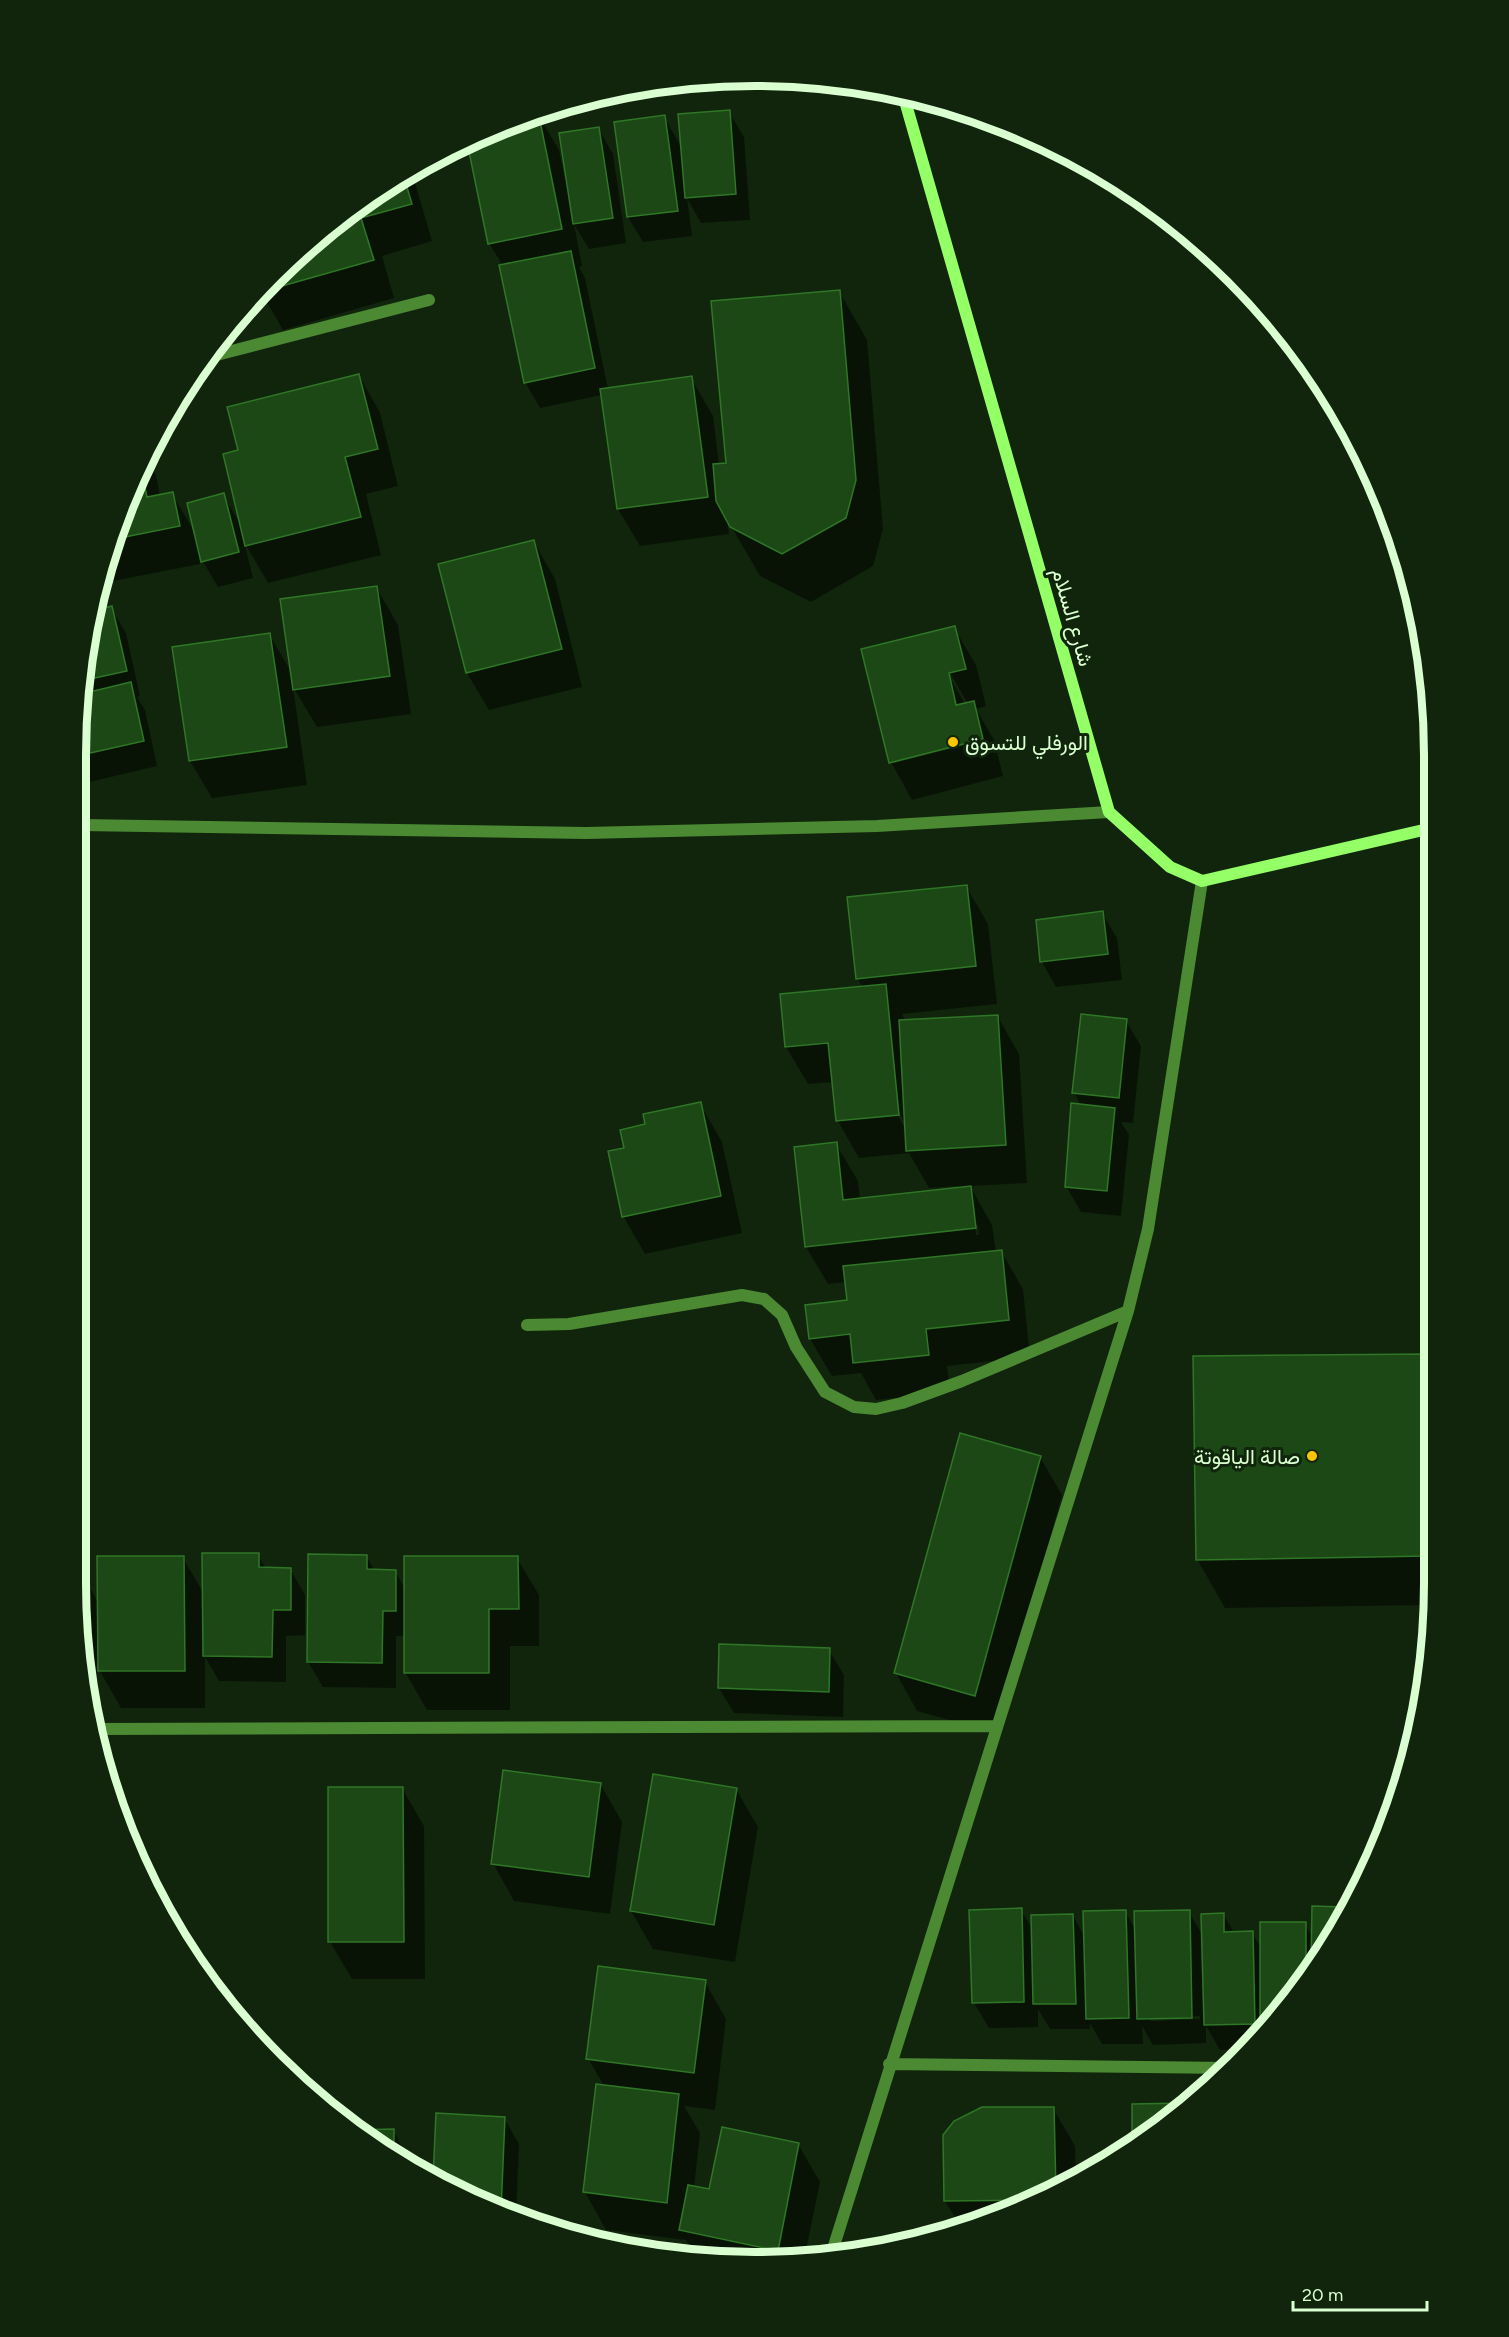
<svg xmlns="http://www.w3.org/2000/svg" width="1509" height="2337" font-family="Figtree,Vazirmatn,sans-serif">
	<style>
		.shadow { fill: #0007; fill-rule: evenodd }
		.building { fill: #1c4816; stroke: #2f7626; stroke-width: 1.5 }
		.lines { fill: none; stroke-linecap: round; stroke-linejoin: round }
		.minor { stroke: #4b8932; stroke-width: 12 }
		.secondary { stroke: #94ff67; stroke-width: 12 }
		.poi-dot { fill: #fbc500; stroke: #10250c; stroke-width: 2 }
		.labels { text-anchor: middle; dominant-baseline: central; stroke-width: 6; stroke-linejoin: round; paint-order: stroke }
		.street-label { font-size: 21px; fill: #daffd0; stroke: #10250c }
		.poi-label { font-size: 21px; fill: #daffd0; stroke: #10250c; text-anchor: start }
		.rim { fill: none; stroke: #daffd0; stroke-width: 8 }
	</style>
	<rect width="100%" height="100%" fill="#10250c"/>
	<!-- shadow -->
	<path class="shadow" d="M729 112 744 137 750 220 701 223 687 198 692 236 643 242 628 217 664 117 682 148Z
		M537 113 559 150 565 179 598 128 613 154 626 243 589 249 574 224 582 266 579 267 585 278 608 389 691 378 713 416 719 465 727 464 839 291 867 340 883 529 873 566 811 602 760 576 727 519 729 534 640 546 618 509 602 395 540 408 525 382 503 266 489 243 468 142Z
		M411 169 432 241 382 256 394 298 283 330 261 292 307 243Z
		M359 375 380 413 398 486 366 494 381 555 268 583 244 542 253 578 218 587 199 555 200 564 103 583 127 494 147 460 156 475 160 496 172 494 195 533 223 495 241 525 239 451Z
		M534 542 555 579 582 687 489 710 467 673Z
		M376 587 398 625 411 714 317 727 293 687 307 785 212 798 190 761 269 634 293 675Z
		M111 608 126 633 140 696 137 697 145 710 157 766 81 784V666L95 611Z
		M954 628 976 665 986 706 976 709 994 740 1003 776 912 800 891 762ZM946 666 968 704H965L944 667ZM978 739V742L894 763V760Z
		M966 886 988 924 997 1004 902 1014 906 1022 998 1017 1019 1054 1027 1183 970 1186 992 1225 996 1252 1001 1251 1023 1289 1030 1357 947 1366 950 1392 876 1400 861 1373 832 1376 810 1339 849 1302 846 1282 828 1284 806 1247 836 1144 858 1181 860 1200 957 1189V1186L929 1188 909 1153 859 1158 838 1121 834 1082 808 1084 786 1047 863 988 858 979 849 898ZM896 1108 906 1124V1130L894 1109ZM975 1225H978L979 1235H976Z
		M1102 913 1117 938 1122 980 1056 987 1042 962 1037 921Z
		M1126 1021 1141 1046 1133 1123 1121 1122 1129 1135 1121 1216 1081 1212 1066 1186 1081 1106 1074 1092Z
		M700 1104 722 1142 742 1233 645 1254 623 1216 626 1149 647 1125Z
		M1430 1355 1429 1605 1225 1608 1197 1559Z
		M1040 1457 1062 1495 996 1733 917 1711 896 1673Z
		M258 1555 266 1569H290L305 1595V1635L286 1636V1682L219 1681 205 1657V1708H121L97 1666V1720L92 1719 81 1672V1572L99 1604 183 1558 204 1594Z
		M366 1556 375 1571H395L405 1589 517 1558 539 1595V1646H510V1710H427L405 1672V1636H396V1688L323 1687 308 1662Z
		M829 1650 844 1675 843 1717 734 1713 719 1688Z
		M601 1785 622 1822 610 1914 514 1901 493 1863Z
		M402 1788 424 1826 425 1979H352L330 1942Z
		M736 1789 758 1827 735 1962 653 1949 631 1911Z
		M1314 1908H1344L1293 1996 1247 2049 1220 2050 1206 2026V2043L1153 2045 1142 2026 1143 2044H1102L1090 2023V2029H1050L1038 2009V2027L989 2028 974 2003 1021 1910 1033 1930 1073 1915 1085 1938 1125 1912 1136 1930 1189 1912 1203 1936 1224 1915 1234 1933H1252L1262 1949 1305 1924 1313 1938ZM1200 2016V2019L1150 2021V2018Z
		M705 1982 726 2019 715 2110 684 2106 700 2133 694 2188 711 2191 798 2144 820 2182 805 2255 754 2262 696 2256 686 2240 606 2230 585 2192 604 2086 588 2058Z
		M1133 2105H1184L1134 2146Z
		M1053 2108 1075 2146 1076 2180 1055 2192 961 2227 945 2201Z
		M437 2115 504 2118 519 2144 516 2217 434 2180Z
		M393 2130 407 2156 408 2166 355 2131Z"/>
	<!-- building -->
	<path class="building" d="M730 110 736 194 685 198 678 114Z
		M538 111 562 229 488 244 467 142Z
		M665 115 678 211 627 217 614 122Z
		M599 127 613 218 573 224 559 133Z
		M403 174 412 204 361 218 374 260 261 292 307 243Z
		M571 251 595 368 524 383 499 265Z
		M840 290 856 480 846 518 782 554 730 527 716 501 713 464 726 463 711 301Z
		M359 374 378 449 345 457 361 517 245 546 223 454 238 450 227 407Z
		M692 376 708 497 617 509 600 389Z
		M141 469 147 497 173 492 180 526 115 539 127 494Z
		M224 493 239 552 201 562 187 503Z
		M534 540 562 649 466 673 438 564Z
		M377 586 390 676 293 690 280 599Z
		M112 606 127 671 81 681V666L96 610Z
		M955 626 966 669 949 673 956 705 974 701 983 739 889 763 861 649Z
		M270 633 287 747 189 761 172 647Z
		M131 682 144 741 81 755V694Z
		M967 885 976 966 856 979 847 897Z
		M1103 911 1108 954 1040 962 1036 920Z
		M886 984 899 1115 836 1121 828 1043 785 1047 780 994Z
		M1081 1014 1127 1019 1119 1098 1072 1093Z
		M998 1015 1006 1145 906 1151 899 1020Z
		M701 1102 721 1196 622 1217 608 1151 624 1148 620 1130 645 1124 643 1114Z
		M1071 1103 1115 1108 1107 1191 1065 1187Z
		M837 1142 843 1200 971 1186 976 1228 805 1247 794 1147Z
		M1002 1250 1009 1320 926 1329 929 1355 853 1363 850 1334 809 1339 805 1305 847 1300 843 1266Z
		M1430 1354 1429 1556 1196 1560 1193 1356Z
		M960 1433 1041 1456 975 1696 894 1673Z
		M202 1553H259V1567L291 1568V1610H273L272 1657 203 1656Z
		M308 1554 367 1555V1569L396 1570V1611H383L382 1663 307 1662Z
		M97 1556H184L185 1671H98Z
		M404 1556H518L519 1609H489V1673H404Z
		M719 1644 830 1648 829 1692 718 1688Z
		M503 1770 601 1783 589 1877 491 1864Z
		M653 1774 737 1788 714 1925 630 1911Z
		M328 1787H403L404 1942H328Z
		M1312 1906 1345 1907 1311 1965Z
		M1022 1908 1024 2002 972 2003 969 1910Z
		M1126 1910 1129 2018 1086 2019 1083 1911Z
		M1190 1910 1192 2018 1137 2019 1134 1911Z
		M1224 1913V1932L1253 1931 1255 2024 1204 2025 1201 1914Z
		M1073 1914 1076 2004H1033L1031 1915Z
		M1260 1922H1306V1974L1293 1996 1273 2019H1260Z
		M598 1966 706 1980 694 2073 586 2059Z
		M596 2084 679 2094 667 2203 583 2192Z
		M1186 2103 1132 2147V2104Z
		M982 2107H1054L1056 2192 1033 2200 944 2201 943 2135 954 2121Z
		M436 2113 505 2117 501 2210 433 2179Z
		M722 2127 799 2143 778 2251 679 2230 688 2185 709 2189Z
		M394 2129V2157L353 2130Z"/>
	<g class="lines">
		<!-- minor -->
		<path class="minor" d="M205 358 429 300
			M81 825 586 833 877 826 1109 812
			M527 1325 569 1324 742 1295 764 1299 782 1315 796 1347 825 1392 854 1407 876 1409 902 1403 962 1381 1128 1311
			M94 1729 996 1726
			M889 2064 1229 2068
			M832 2252 1128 1311 1148 1229 1202 881"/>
		<!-- secondary -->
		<path class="secondary" d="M903 94 1109 812 1170 867 1202 881 1432 828"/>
	</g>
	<!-- markers -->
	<g class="poi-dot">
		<circle cx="953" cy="742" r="6"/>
		<circle cx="1312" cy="1456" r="6"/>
	</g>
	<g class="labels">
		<!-- street labels -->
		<g class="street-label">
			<text transform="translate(1073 617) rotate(74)">شارع السلام</text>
		</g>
		<!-- poi labels -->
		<g class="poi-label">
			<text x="965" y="742">الورفلي للتسوق</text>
			<text x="1300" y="1456" text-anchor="end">صالة الياقوتة</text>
		</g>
	</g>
	<!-- crop -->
	<path d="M0 0H1509V2337H0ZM755 86H755A669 669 0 0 1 1424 755V1583A669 669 0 0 1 755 2252H755A669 669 0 0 1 86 1583V755A669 669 0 0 1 755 86Z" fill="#10250c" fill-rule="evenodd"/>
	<path class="rim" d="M755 86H755A669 669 0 0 1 1424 755V1583A669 669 0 0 1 755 2252H755A669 669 0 0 1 86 1583V755A669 669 0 0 1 755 86Z"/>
	<!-- scale -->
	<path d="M1293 2301v9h134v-9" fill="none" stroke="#daffd0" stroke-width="3"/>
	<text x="1302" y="2301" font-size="18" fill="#daffd0" stroke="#10250c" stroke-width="4.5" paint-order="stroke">20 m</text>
</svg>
